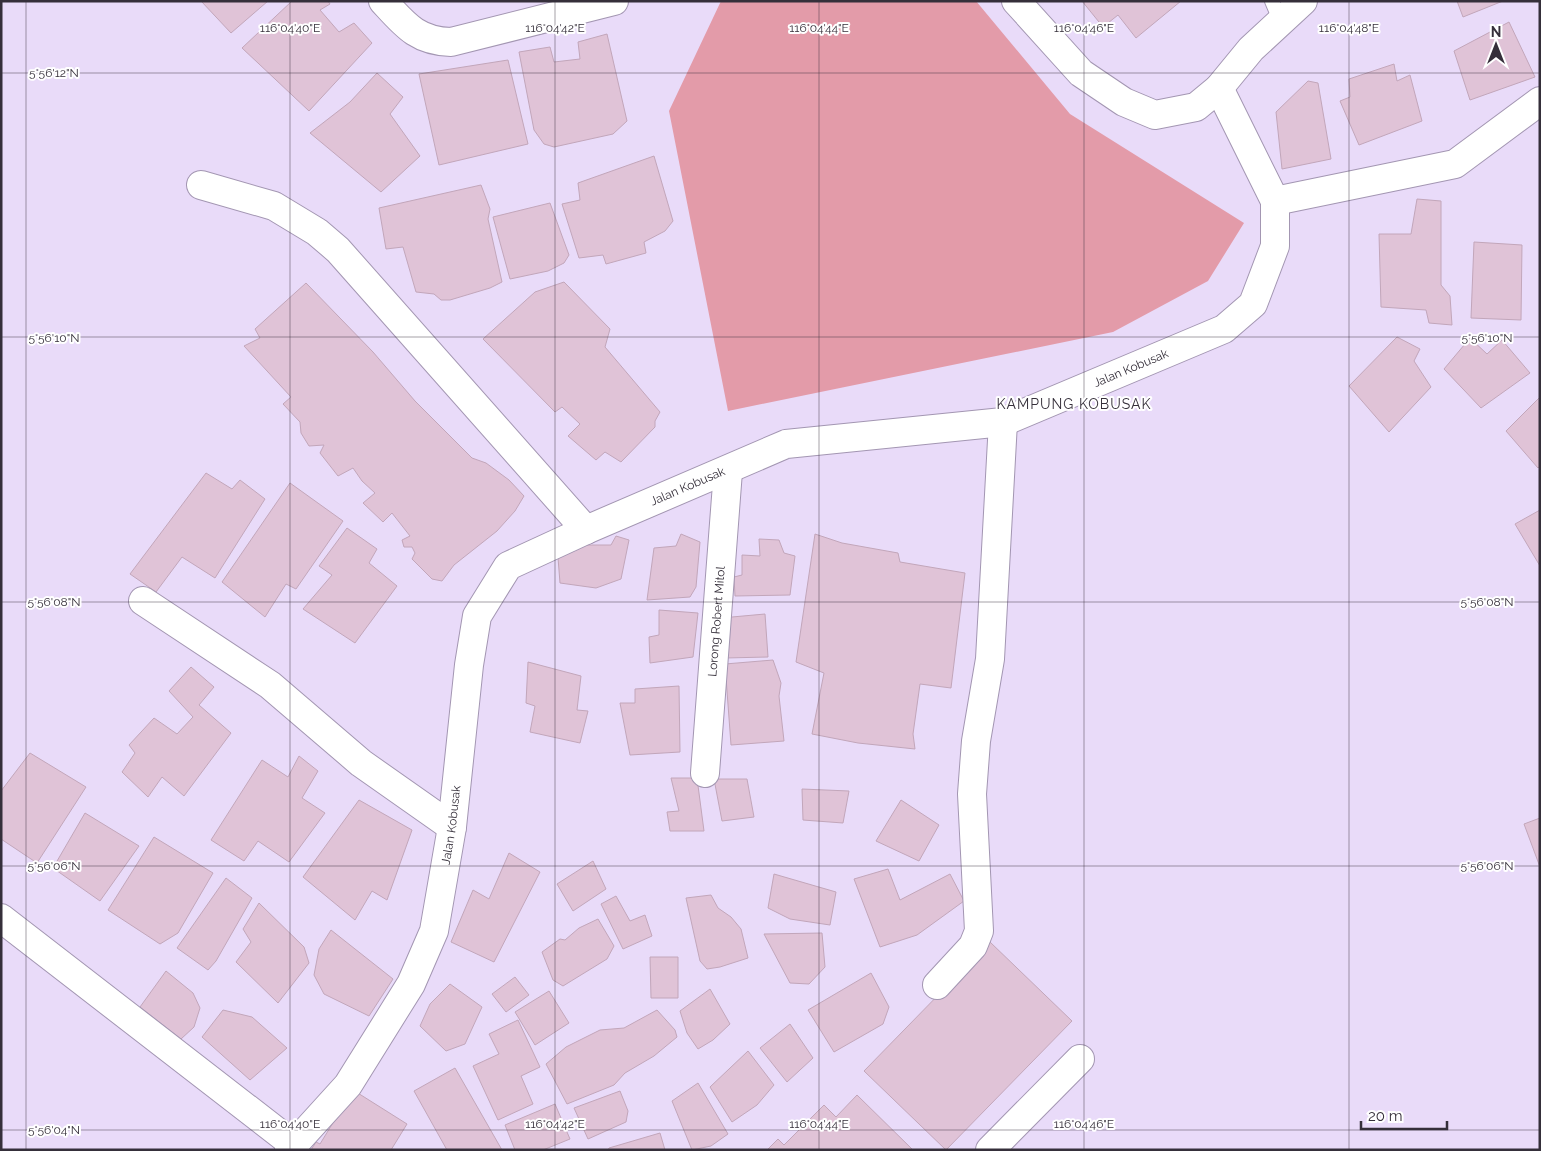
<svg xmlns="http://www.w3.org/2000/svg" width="1541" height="1151" font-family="Raleway,sans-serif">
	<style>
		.green { fill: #e39ba9 }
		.building { fill: #e0c3d7; stroke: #c2a6ba }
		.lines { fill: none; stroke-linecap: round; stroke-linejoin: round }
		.service-casing { stroke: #a396b2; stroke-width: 16 }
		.minor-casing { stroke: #a396b2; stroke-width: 30 }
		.service { stroke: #fff; stroke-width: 14 }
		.minor { stroke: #fff; stroke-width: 28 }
		.ticks { fill: none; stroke: #352f3a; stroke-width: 1; stroke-opacity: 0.45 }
		.labels { text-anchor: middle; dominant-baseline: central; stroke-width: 4; stroke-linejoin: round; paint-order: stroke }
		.street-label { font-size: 12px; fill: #352f3a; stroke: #fff }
		.neighbourhood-label { font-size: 14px; letter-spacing: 1px; fill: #352f3a; stroke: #fff }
		.ticks-label { font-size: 12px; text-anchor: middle; fill: #352f3a; stroke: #fff; stroke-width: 4; stroke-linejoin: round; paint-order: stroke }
	</style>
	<rect width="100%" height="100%" fill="#e9dbf9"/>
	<!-- green -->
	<path class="green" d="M721 1H976L1070 114 1244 223 1208 281 1113 332 728 411 669 111Z"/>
	<!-- building -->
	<path class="building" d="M201 1H268L231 33Z
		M292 1H328L330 4 320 10 339 32 354 23 372 43 309 111 242 48Z
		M1082 1H1181L1136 38 1118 15 1103 27Z
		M1457 1H1503L1463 17Z
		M1509 22 1535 77 1470 100 1454 51Z
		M607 34 627 121 613 134 554 147 544 144 534 130 519 52 550 47 554 62 580 59 578 42Z
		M508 60 528 144 439 165 419 74Z
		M1394 64 1397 81 1410 75 1422 121 1359 145 1340 101 1350 97 1349 79Z
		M377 73 403 97 390 114 420 156 381 192 310 133 350 102Z
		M1308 81 1318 83 1331 159 1282 169 1276 112Z
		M654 156 673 221 665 231 644 242 646 253 606 264 603 255 579 258 562 204 580 200 578 183Z
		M481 185 490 209 488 219 502 282 490 288 450 300H441L434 294 416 292 403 247 386 249 379 208Z
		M1417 199 1441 201V285L1450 296 1452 325 1429 323 1426 310 1381 307 1379 234H1411Z
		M550 203 569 255 564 263 548 271 510 279 493 217Z
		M1474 242 1522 245 1521 320 1471 318Z
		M564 282 610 329 605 347 660 412 655 421V427L621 462 605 452 596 460 568 436 580 424 562 407 555 412 483 339 535 292Z
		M306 283 373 352 415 401 472 458 486 463 509 480 524 496 515 511 497 531 454 565 442 581 432 579 412 559 415 553 412 547H404L402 540 410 536 392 513 383 522 363 503 375 493 362 481 353 468 338 476 320 453 324 445 309 446 301 433 300 422 283 404 291 397 244 346 260 338 255 329Z
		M1397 337 1420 349 1414 361 1431 387 1389 432 1349 386Z
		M1470 338 1487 354 1502 340 1530 373 1481 408 1444 369Z
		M1540 397V466L1538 468 1506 431Z
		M206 473 232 489 240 480 265 499 215 578 182 557 156 592 130 574Z
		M290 483 343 521 296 589 286 584 265 617 222 582Z
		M1540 510V566L1515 524Z
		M347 528 377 549 369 563 397 586 355 643 303 609 332 575 319 566Z
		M681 534 700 542 696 587 690 597 647 600 654 548 676 546Z
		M815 534 842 543 898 553 900 562 965 573 951 688 920 684 913 734 915 749 858 743 812 734 824 673 796 662Z
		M616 536 629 540 621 579 596 588 560 583 557 545H611Z
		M759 539 779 540 784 553 795 556 790 595 735 596 734 577 742 575V555L760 556Z
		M659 610 698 613 693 657 650 663 649 637 659 635Z
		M765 614 768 657 725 658 721 618Z
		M773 660 781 683 779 696 784 741 731 745 725 664Z
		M528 662 581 676 577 710 588 711 580 743 530 732 535 706 526 703Z
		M191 667 214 687 199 705 231 733 184 796 162 777 148 797 122 772 135 753 129 745 154 718 177 734 193 717 169 691Z
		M679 686 680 752 630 755 620 703H635V689Z
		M30 753 86 787 37 863 1 839V791Z
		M299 756 318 771 302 798 325 813 289 862 258 841 244 861 211 840 262 760 288 777Z
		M671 778H697L704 831H670L667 812 679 811Z
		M714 779H747L754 817 722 821Z
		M802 789 849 791 843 823 803 820Z
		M359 800 412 830 387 900 372 891 355 920 303 877Z
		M901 800 939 825 919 861 876 841Z
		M85 813 139 846 100 901 53 868Z
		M1540 818V867L1524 824Z
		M154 837 213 873 178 933 160 944 108 910Z
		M509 853 540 872 494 962 451 942 473 890 489 899Z
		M593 861 606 889 573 911 557 884Z
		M888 869 900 900 950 874 964 901 917 935 880 947 854 879Z
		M774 874 836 892 830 925 790 919 768 908Z
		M226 878 252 898 216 961 208 970 177 948Z
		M711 895 718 908 731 917 741 929 748 958 720 967 707 969 700 961 686 898Z
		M616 896 630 921 645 915 652 936 623 949 601 904Z
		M259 903 304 947 309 963 278 1003 236 962 251 942 243 929Z
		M598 919 614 946 607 959 563 986 553 980 542 952 560 939 565 940 579 928Z
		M331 930 393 979 369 1016 324 994 314 975 319 949Z
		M822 933 825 967 809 984 790 983 764 934Z
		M990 942 1072 1021 946 1150 864 1071Z
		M650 957H678V998H651Z
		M166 971 193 993 200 1008 194 1027 181 1039 140 1007Z
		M871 973 889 1007 883 1024 834 1052 808 1010Z
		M515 977 529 995 506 1012 492 994Z
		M450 984 482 1007 465 1044 446 1051 420 1026 430 1004Z
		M710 989 730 1024 713 1040 698 1049 687 1033 680 1011Z
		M549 991 569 1023 535 1045 515 1012Z
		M223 1010 252 1017 287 1048 250 1080 202 1037Z
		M657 1010 675 1030 677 1037 654 1056 625 1073 614 1085 567 1104 546 1064 566 1047 600 1030 624 1028Z
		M518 1020 540 1067 521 1076 533 1104 498 1120 473 1066 499 1054 489 1034Z
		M790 1024 813 1058 787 1082 760 1048Z
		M748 1051 774 1085 757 1105 732 1122 710 1087Z
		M455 1068 502 1150H447L414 1091Z
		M698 1083 728 1134 711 1146 692 1150 672 1101Z
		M353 1090 407 1124 391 1150H311L316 1142 320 1144Z
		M620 1091 628 1111 626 1122 588 1139 574 1108Z
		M857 1095 913 1150H767L778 1139 784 1145 824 1105 836 1117Z
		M555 1104 570 1139 543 1150H515L505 1125Z
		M660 1133 665 1150H608L609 1148Z"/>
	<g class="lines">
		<!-- service casing -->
		<g class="service-casing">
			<path id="service" d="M1272 1 1280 20"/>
		</g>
		<!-- minor casing -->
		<g class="minor-casing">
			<g id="minor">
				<path d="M383 1C405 25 417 41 451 42L614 1"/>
				<path d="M1016 1 1081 73 1124 102 1155 115 1196 107 1219 88 1251 49 1303 1"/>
				<path d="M201 185 274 206 317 232 338 250 586 530"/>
				<path d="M1275 201 1455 164 1540 101"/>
				<path d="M143 601 270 685 361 763 452 827"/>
				<path id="s1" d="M705 773 728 471"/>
				<path d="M1 918 293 1144"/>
				<path d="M937 985 973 946 979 931 972 794 976 741 990 659 1003 422"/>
				<path id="s2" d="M289 1150 348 1085 411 984 434 931 452 827 469 665 477 616 508 566 586 530 786 444 1003 422 1224 329 1253 304 1275 246V201L1219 88"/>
				<path d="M990 1150 1080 1059"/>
			</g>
		</g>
		<!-- service -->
		<use href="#service" class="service"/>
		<!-- minor -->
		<use href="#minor" class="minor"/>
	</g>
	<!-- ticks -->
	<path class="ticks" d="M26 1V1150M290 1V1150M555 1V1150M819 1V1150M1084 1V1150M1349 1V1150M1 73H1540M1 337H1540M1 602H1540M1 866H1540M1 1130H1540"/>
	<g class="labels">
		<!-- street labels -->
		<g class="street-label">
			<text stroke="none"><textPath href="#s2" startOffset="1302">Jalan Kobusak</textPath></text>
			<text stroke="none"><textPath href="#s2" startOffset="838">Jalan Kobusak</textPath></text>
			<text stroke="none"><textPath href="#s1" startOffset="152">Lorong Robert Mitol</textPath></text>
			<text stroke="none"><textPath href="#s2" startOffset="372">Jalan Kobusak</textPath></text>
		</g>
		<!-- neighbourhood labels -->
		<g class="neighbourhood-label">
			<text x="1074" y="404">KAMPUNG KOBUSAK</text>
		</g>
	</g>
	<g class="ticks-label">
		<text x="290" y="32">116°04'40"E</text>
		<text x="555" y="32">116°04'42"E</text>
		<text x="819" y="32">116°04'44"E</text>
		<text x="1084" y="32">116°04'46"E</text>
		<text x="1349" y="32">116°04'48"E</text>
		<text x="54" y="77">5°56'12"N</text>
		<text x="54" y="342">5°56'10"N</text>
		<text x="1487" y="342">5°56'10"N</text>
		<text x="54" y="606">5°56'08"N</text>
		<text x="1487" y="606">5°56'08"N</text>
		<text x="54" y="870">5°56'06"N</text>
		<text x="1487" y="870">5°56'06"N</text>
		<text x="290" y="1128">116°04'40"E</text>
		<text x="555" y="1128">116°04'42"E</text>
		<text x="819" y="1128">116°04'44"E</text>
		<text x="1084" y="1128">116°04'46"E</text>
		<text x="54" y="1134">5°56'04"N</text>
	</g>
	<!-- border -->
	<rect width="1541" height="1151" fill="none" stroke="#352f3a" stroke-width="5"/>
	<!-- north arrow -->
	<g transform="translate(1496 45)" stroke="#ffffff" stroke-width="4" paint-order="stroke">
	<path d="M0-4L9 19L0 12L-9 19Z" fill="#352f3a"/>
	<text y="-8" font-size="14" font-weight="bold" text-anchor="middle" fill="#352f3a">N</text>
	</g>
	<!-- scale -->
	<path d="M1361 1121v8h86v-8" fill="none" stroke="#352f3a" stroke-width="2.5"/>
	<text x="1368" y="1121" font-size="15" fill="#352f3a" stroke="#ffffff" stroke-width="4" paint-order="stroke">20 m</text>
</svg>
